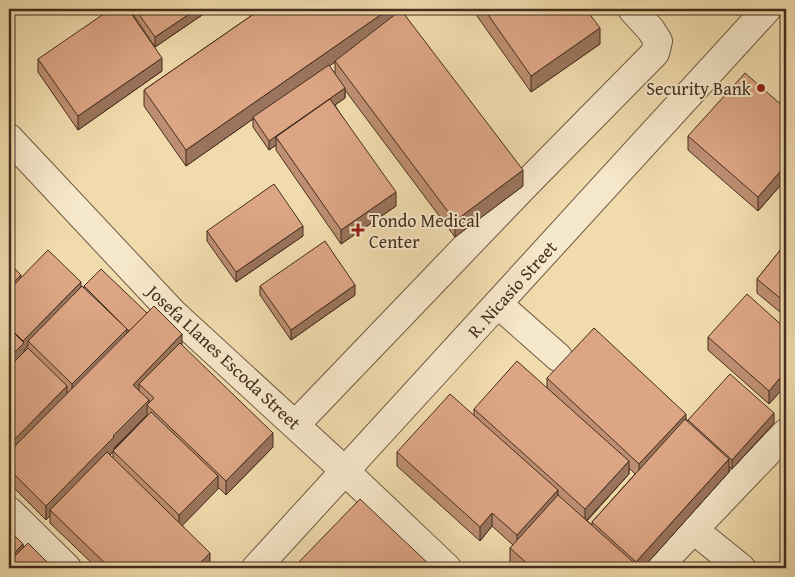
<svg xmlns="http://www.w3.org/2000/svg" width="795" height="577" font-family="'Gentium Book Plus',serif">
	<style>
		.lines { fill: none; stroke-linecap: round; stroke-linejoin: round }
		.minor-casing { stroke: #6f5842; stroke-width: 30 }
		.minor { stroke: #f6e8ca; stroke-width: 28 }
		.wall { fill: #bd8e72; stroke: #442d1e; fill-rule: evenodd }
		.shaded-wall { fill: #9a745c; stroke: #442d1e }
		.building { fill: #dca584; stroke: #442d1e }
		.poi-dot { fill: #8f2418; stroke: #f6e8ca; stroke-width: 2 }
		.labels { text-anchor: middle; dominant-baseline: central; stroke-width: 4; stroke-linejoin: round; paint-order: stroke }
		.poi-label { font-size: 18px; fill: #442d1e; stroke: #f6e8ca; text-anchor: end }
		.street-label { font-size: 18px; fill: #442d1e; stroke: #f6e8ca }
	</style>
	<rect width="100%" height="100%" fill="#f1dbad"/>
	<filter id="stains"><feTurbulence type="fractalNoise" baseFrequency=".004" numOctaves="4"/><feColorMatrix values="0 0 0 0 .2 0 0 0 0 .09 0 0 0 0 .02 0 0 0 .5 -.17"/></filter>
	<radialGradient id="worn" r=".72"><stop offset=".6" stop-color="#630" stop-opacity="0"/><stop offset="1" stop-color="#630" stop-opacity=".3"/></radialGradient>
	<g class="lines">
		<!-- minor casing -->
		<g class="minor-casing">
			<path id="minor" d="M9 138 173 313 345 471 447 568
				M498 304 558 357
				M295 425 529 181 655 53 658 41 651 30 632 9
				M9 511 67 568
				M694 530 741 568
				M256 568 767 9
				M657 568 786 433"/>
		</g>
		<!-- minor -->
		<use href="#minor" class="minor"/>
	</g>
	<!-- wall -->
	<path class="wall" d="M132 9H211L155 47 132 13Z
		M261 9H412L404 14 523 186 455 237 345 90V98L335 105 396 206 341 244 276 150V145L269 150 253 127V119L186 166 144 106V90ZM335 62V74L329 66Z
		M472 9H586L600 44 531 92Z
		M38 59 162 71 78 130 38 72Z
		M786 109V179L758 211 688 150V136Z
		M207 231 303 236 236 282 207 241Z
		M786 243V317L757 293V279Z
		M9 263 21 278 84 287 147 313 182 346 273 447 226 495 218 487V489L182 525 210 566 208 568H97L50 523V516L46 520 9 483ZM147 415V416L114 449V448ZM113 452V458L110 455Z
		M260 286 355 295 291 340 260 295Z
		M786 329V385L769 404 708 350V337Z
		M547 378 686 419 688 421V420L774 423 732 469 729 467V472L643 568H517L510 562V548L513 545 492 526 480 541 397 466V452L474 415V409L547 388ZM629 468 635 474 592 522V525L587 521 629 474Z
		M298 563 433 568H298Z"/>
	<!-- shaded-wall -->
	<path class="shaded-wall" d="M197 9H211L155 47V37Z
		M389 9H412L335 62V61V62L254 118 253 117V119L186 166V150Z
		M600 28V44L531 92V76Z
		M162 58V71L78 130V116Z
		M345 88V98L280 143 276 137V145L269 150V141Z
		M786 165V179L758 211V197Z
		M13 166V182L9 187V171Z
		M523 170V186L455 237V221Z
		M396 192V206L341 244V230Z
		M303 226V236L236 282V272Z
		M21 275V284L9 297V287Z
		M81 282V292L28 341V346L24 350V356L9 372V358L23 343V341Z
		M355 285V295L291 340V330Z
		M127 329V342L72 398V384Z
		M182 334V348L139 384V391L133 385Z
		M786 371V385L769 404V391Z
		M67 386V399L9 458V445Z
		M149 400V406L147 405V415L114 448V451H113V452L53 513 50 510V516L46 520V506L113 436Z
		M774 413V423L732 469V460Z
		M686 414V427L639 477V464Z
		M273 433V447L226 495V481Z
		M729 459V472L643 568H636V562Z
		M629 461V474L585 522V509Z
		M218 476V489L179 529V515Z
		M558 490V504L517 548V535Z
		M492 513V526L480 541V527Z
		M23 544V557L9 568V559Z
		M210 553V566L208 568H195Z
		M633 562V568H628Z"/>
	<!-- building -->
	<path class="building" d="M111 9H128L162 58 78 116 38 59Z
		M135 9H197L155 37Z
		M261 9H389L186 150 144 90Z
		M484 9H586L600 28 531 76Z
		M401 10 523 170 455 221 335 61Z
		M329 65 345 88 269 141 253 117Z
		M745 73 786 109V165L758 197 688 136Z
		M330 99 396 192 341 230 276 137Z
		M9 162 13 166 9 171Z
		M274 184 303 226 236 272 207 231Z
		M325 241 355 285 291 330 260 286Z
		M786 243V303L757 279Z
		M48 250 81 282 23 341 9 327V290Z
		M9 263 21 275 9 287Z
		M101 269 147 313 129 331 84 286Z
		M82 286 127 329 72 384 28 341Z
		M747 294 786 329V371L769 391 708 337Z
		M154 306 182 334 133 385 149 400 113 436 114 437 46 506 9 469V452Z
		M9 328 24 343 9 358Z
		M594 328 686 414 639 464 547 378Z
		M180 343 273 433 226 481 147 405 154 398 139 384Z
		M28 348 67 386 9 445V367Z
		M517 361 629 461 585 509 474 409Z
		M730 374 774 413 732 460 688 420Z
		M450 394 558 490 517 535 492 513 480 527 397 452Z
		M151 412 218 476 179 515 113 451Z
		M685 419 729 459 636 562 592 522Z
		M107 452 210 553 195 568H110L50 510Z
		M558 495 633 562 628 568H532L510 548Z
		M360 499 433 568H304L298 563Z
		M9 530 23 544 9 559Z
		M28 543 53 568H9V562Z"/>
	<!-- markers -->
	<g class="poi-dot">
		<circle cx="761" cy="88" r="5"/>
		<path d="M355.5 222.5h5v5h5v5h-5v5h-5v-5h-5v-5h5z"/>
	</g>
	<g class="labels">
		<!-- poi labels -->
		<g class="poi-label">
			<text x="751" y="88">Security Bank</text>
			<text x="369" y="220" text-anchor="start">Tondo Medical<tspan x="369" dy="21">Center</tspan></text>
		</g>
		<!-- street labels -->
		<g class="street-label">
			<text transform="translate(512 289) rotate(-48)">R. Nicasio Street</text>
			<text transform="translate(224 357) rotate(43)">Josefa Llanes Escoda Street</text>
		</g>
	</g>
	<!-- margin -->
	<rect width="795" height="577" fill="none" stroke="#f1dbad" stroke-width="30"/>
	<rect x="10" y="10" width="775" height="557" fill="none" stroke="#442d1e" stroke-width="2.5"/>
	<rect x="15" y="15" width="765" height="547" fill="none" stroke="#442d1e"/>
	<rect width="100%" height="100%" filter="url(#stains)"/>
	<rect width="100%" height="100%" fill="url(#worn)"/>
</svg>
